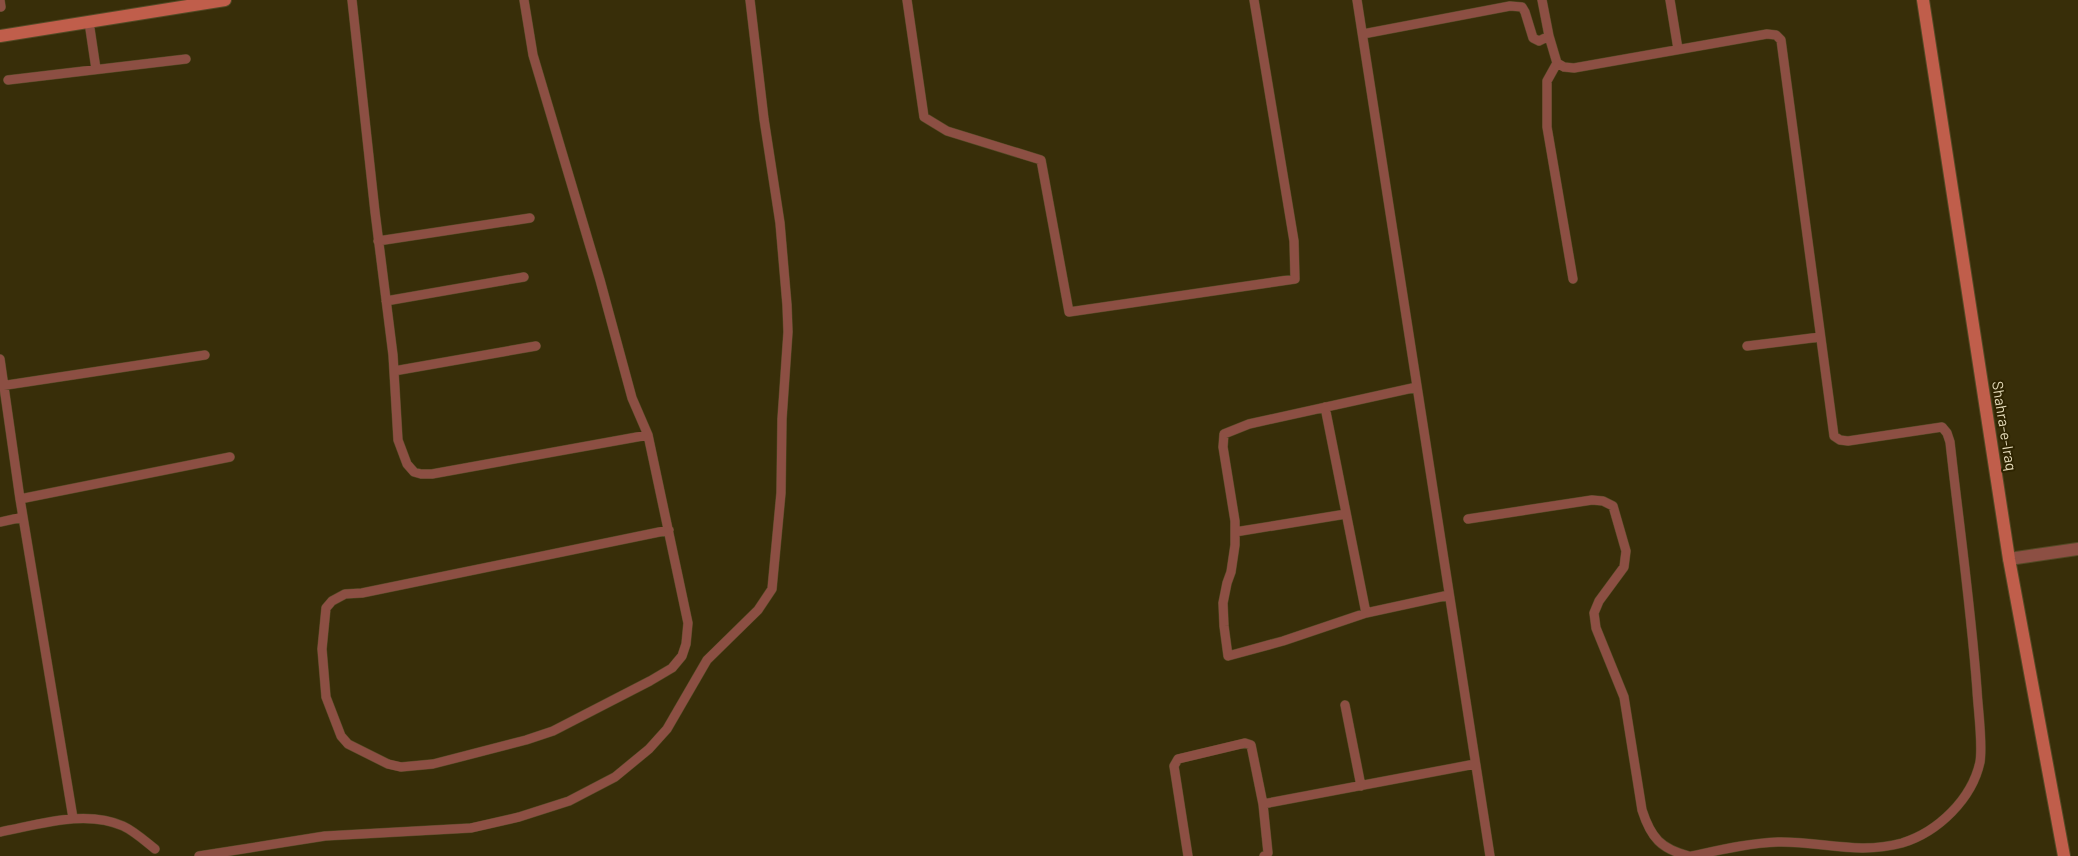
<svg xmlns="http://www.w3.org/2000/svg" width="2078" height="856" font-family="Barlow,sans-serif">
	<style>
		.lines { fill: none; stroke-linecap: round; stroke-linejoin: round }
		.lane-casing { stroke: #544a25; stroke-width: 10 }
		.street-casing { stroke: #544a25; stroke-width: 14 }
		.secondary-casing { stroke: #544a25; stroke-width: 14 }
		.lane { stroke: #8c4f43; stroke-width: 9 }
		.street { stroke: #8c4f43; stroke-width: 12 }
		.secondary { stroke: #c05e4b; stroke-width: 12 }
		.labels { text-anchor: middle; dominant-baseline: central; stroke-width: 4; stroke-linejoin: round; paint-order: stroke }
		.street-label { font-size: 15px; fill: #e6dcbb; stroke: #2e2400 }
	</style>
	<rect width="100%" height="100%" fill="#382e09"/>
	<g class="lines">
		<!-- lane casing -->
		<g class="lane-casing">
			<path id="lane" d="M0 0 1 7
				M352 0 375 212 393 355 398 440 407 464 414 472 421 474H432L648 435
				M524 0 533 55 600 280 632 398 648 435 688 623 686 644 682 656 672 668 650 681 553 731 526 740 433 764 401 767 388 764 348 744 341 736 326 697 322 649 326 608 332 601 345 594 362 593 669 530
				M907 0 924 117 947 131 1041 160 1069 312 1295 279 1294 241 1254 0
				M1357 0 1490 856
				M1542 0 1549 36 1557 63 1564 67 1574 68 1767 34 1776 35 1781 40 1834 436 1840 440 1848 441 1942 427 1947 433 1950 442C1959 524 1971 607 1977 690 1978 710 1983 743 1980 762 1972 799 1938 832 1902 843 1858 855 1821 841 1778 842 1749 843 1720 850 1692 856
				M1670 0 1678 49
				M89 22 96 69
				M1363 34 1510 6 1522 7 1525 12 1533 38 1539 41 1549 36
				M1557 63 1547 81V127L1573 279
				M8 80 186 59
				M378 241 530 218
				M386 301 524 277
				M1747 346 1820 337
				M0 359 20 499 73 818
				M394 371 536 346
				M0 386 205 355
				M1417 387 1249 424 1224 434 1223 447 1235 521V545L1231 572 1227 583 1223 603 1224 626 1228 656 1283 641 1366 613 1449 595
				M1325 407 1366 613
				M20 499 230 457
				M1468 519 1592 500 1603 501 1613 506 1626 551 1624 567 1599 601 1594 613 1596 628 1624 697 1642 810C1651 838 1661 849 1689 856
				M0 522 23 517
				M1235 532 1346 514
				M1345 705 1361 786
				M1263 804 1475 764
				M0 832C38 825 85 809 123 826 134 831 145 841 155 849
				M199 856 325 836 471 828 519 817 569 801 615 777 649 749 667 729 707 660 758 610 772 589 781 493 782 419 788 332 787 305 780 223 764 119 750 0
				M1188 856 1174 766 1178 759 1245 743 1251 745 1263 804 1268 853 1264 856"/>
		</g>
		<!-- street casing -->
		<g class="street-casing">
			<path id="street" d="M2009 559 2078 549"/>
		</g>
		<!-- secondary casing -->
		<g class="secondary-casing">
			<path id="secondary" d="M1923 0 2009 559 2064 856
				M0 36 225 0"/>
		</g>
		<!-- lane -->
		<use href="#lane" class="lane"/>
		<!-- street -->
		<use href="#street" class="street"/>
		<!-- secondary -->
		<use href="#secondary" class="secondary"/>
	</g>
	<g class="labels">
		<!-- street labels -->
		<g class="street-label">
			<text transform="translate(2005 426) rotate(81)">Shahra-e-Iraq</text>
		</g>
	</g>
</svg>
